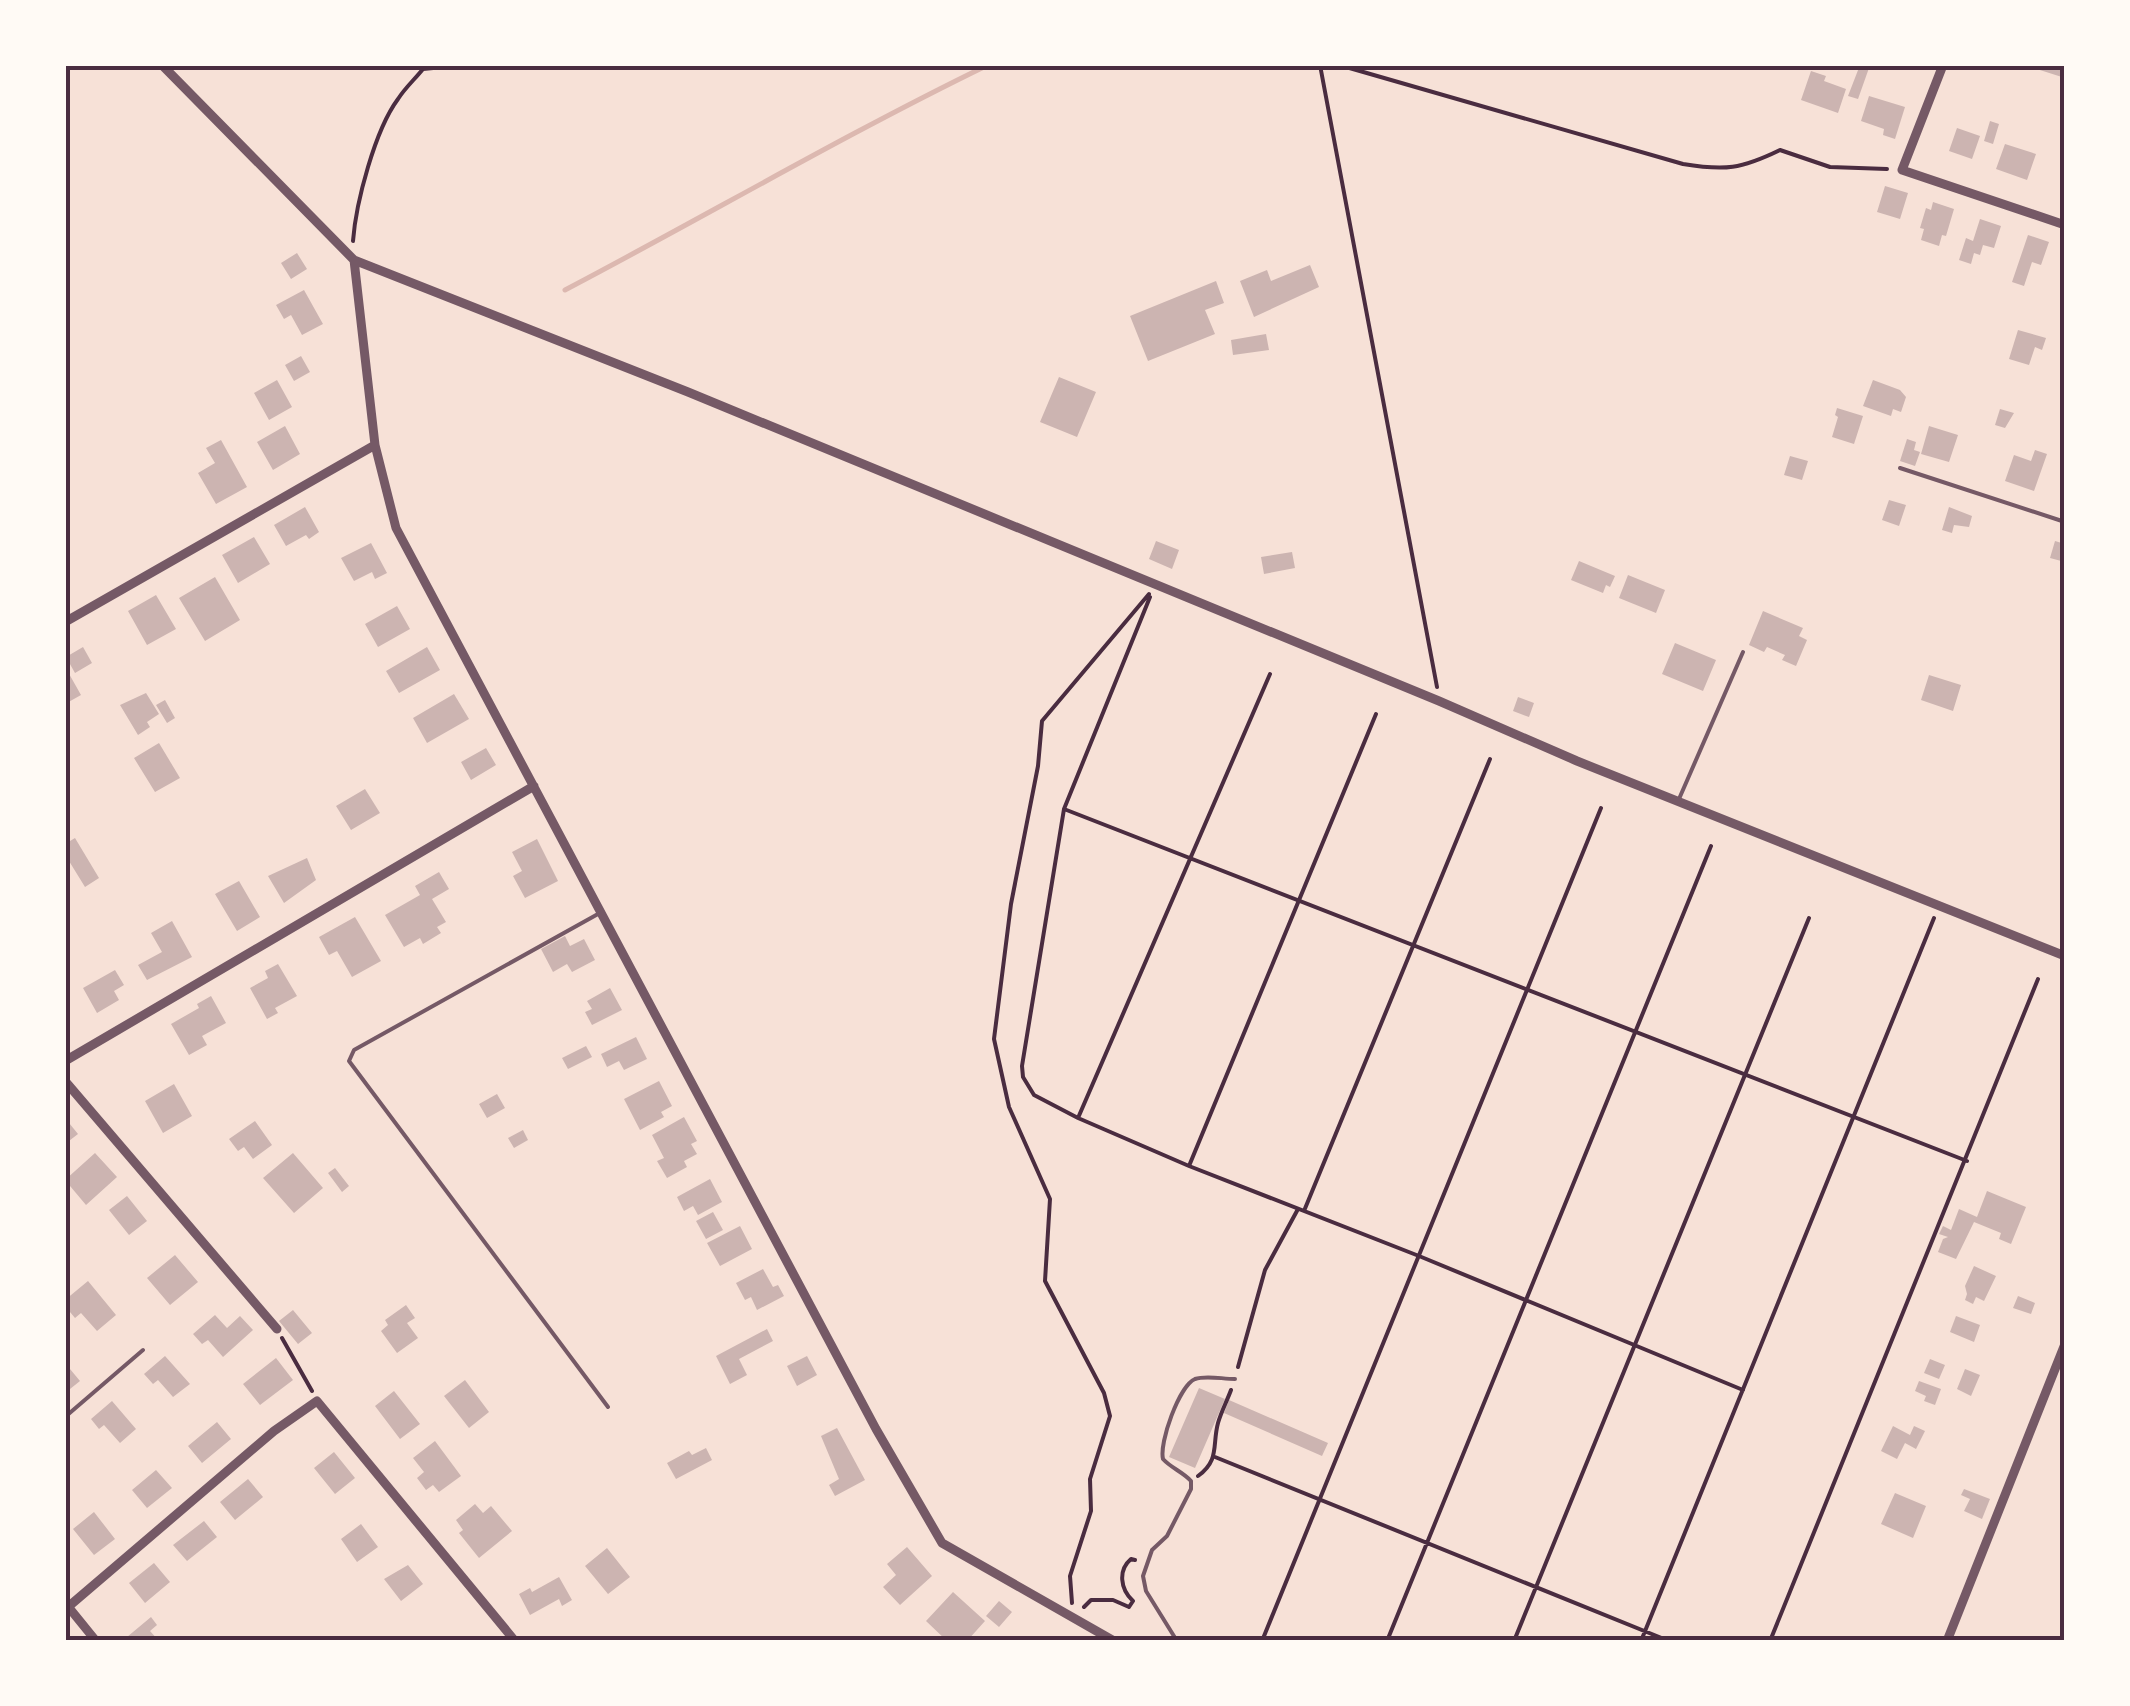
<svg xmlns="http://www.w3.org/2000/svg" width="2130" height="1706" font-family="'Roboto Serif',serif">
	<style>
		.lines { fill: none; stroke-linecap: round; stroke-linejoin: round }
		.stream { stroke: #dcb8b0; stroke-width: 5 }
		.building { fill: #ccb4b1 }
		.path { stroke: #4a2c40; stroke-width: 4 }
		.service { stroke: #755966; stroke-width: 4 }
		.minor { stroke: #755966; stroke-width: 9 }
		.neatline { fill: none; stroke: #4a2c40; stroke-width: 4 }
	</style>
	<rect width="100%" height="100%" fill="#f7e1d7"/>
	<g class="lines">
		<!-- stream -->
		<path class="stream" d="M565 290C706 216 844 135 988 65"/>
	</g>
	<!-- building -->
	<path class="building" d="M1860 65 1869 68 1858 99 1848 96Z
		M2027 65H2065V78L2027 66Z
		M1811 71 1826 76 1824 81 1846 89 1838 113 1801 100Z
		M1869 96 1905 107 1895 139 1883 135 1884 129 1861 121Z
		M1990 121 1999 124 1993 144 1984 141Z
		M1957 128 1980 136 1972 159 1949 151Z
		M2005 144 2036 154 2027 180 1996 169Z
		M1885 186 1908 193 1900 219 1877 212Z
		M1933 202 1954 209 1946 236 1942 235 1939 246 1921 240 1924 229 1920 228 1926 208 1931 210Z
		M1980 219 2001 226 1994 248 1983 245 1980 255 1974 253 1971 264 1959 260 1966 238 1973 241Z
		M2028 235 2049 242 2041 265 2032 262 2024 286 2012 282Z
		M297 253 307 269 291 279 281 263Z
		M1310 265 1319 287 1254 317 1240 281 1267 270 1271 281Z
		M1216 281 1224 303 1205 310 1215 334 1148 361 1130 316Z
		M304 290 323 324 302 335 291 315 284 319 276 305Z
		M2018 330 2046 338 2042 350 2035 347 2029 365 2009 359Z
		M1266 334 1269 350 1233 355 1231 340Z
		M301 356 310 372 294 381 285 365Z
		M1059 377 1096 392 1077 437 1040 422Z
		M277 380 292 407 269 420 254 393Z
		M1873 380 1900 390 1906 397 1901 412 1893 409 1891 416 1863 406Z
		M1837 408 1863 416 1854 444 1832 437 1838 417 1835 415Z
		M2000 409 2014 413 2005 428 1995 425Z
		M285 426 300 454 273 470 257 442Z
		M1929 426 1958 435 1949 462 1921 454Z
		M1907 439 1916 442 1914 450 1920 452 1915 466 1900 461Z
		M221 440 247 487 216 504 198 473 215 463 206 448Z
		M2035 450 2047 454 2034 491 2005 481 2014 455 2031 461Z
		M1790 456 1808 461 1802 480 1784 475Z
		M1889 500 1906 505 1899 526 1882 520Z
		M305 507 319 532 309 539 306 535 286 546 274 525Z
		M1949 507 1972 516 1969 527 1954 525 1952 533 1942 530Z
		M254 537 270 564 238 583 222 555Z
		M1156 541 1179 550 1172 569 1149 559Z
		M2055 541 2065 544V562L2050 558Z
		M371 543 387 573 375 579 372 572 354 581 341 558Z
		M1292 552 1295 568 1264 574 1261 557Z
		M1579 561 1615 576 1610 587 1606 585 1603 593 1571 580Z
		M1628 575 1665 590 1656 613 1619 598Z
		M215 577 240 620 205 641 179 598Z
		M156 595 176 629 147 645 128 611Z
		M397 606 410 629 378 647 365 624Z
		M1763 611 1803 628 1799 636 1807 640 1796 666 1782 660 1785 655 1767 647 1764 652 1749 645Z
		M1675 643 1716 660 1703 691 1662 674Z
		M83 647 92 663 75 673 66 657Z
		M427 647 440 670 399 693 386 671Z
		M68 672 81 695 65 704V674Z
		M1929 675 1961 685 1953 711 1921 700Z
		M146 693 159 714 147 722 150 727 138 735 120 705Z
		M454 694 469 719 427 743 413 718Z
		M1518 697 1534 703 1529 717 1513 711Z
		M165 700 175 718 167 723 156 705Z
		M159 743 180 778 155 792 134 758Z
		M486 748 496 765 471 780 461 762Z
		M365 789 380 813 351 830 336 806Z
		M75 838 99 878 85 887 69 861 65 864V844Z
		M537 839 558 881 525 898 513 876 522 871 512 852Z
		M307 858 316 880 284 903 268 876Z
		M439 872 449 889 432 899 446 922 437 927 441 933 423 944 420 938 404 947 385 915 420 895 415 886Z
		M239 881 260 917 237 931 215 894Z
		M355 917 381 961 352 977 337 951 329 955 319 937Z
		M172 921 192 957 147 980 138 965 162 952 151 933Z
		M565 936 570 946 584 939 595 960 572 972 567 964 553 972 541 949Z
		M278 964 297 996 275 1008 278 1013 267 1019 250 988 268 978 265 971Z
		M115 970 124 985 114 991 119 1000 97 1013 83 988Z
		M610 988 622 1010 592 1025 585 1012 592 1009 587 1001Z
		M211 996 226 1023 202 1036 207 1045 189 1055 171 1024 199 1008 197 1004Z
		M636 1037 647 1059 624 1070 619 1061 607 1067 601 1054Z
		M586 1046 592 1057 568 1069 562 1058Z
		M659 1081 672 1106 661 1112 664 1117 640 1130 624 1099Z
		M174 1084 192 1116 163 1133 145 1101Z
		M497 1094 505 1108 487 1118 479 1104Z
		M684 1117 697 1141 691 1144 697 1154 684 1161 687 1167 667 1178 657 1161 664 1158 652 1135Z
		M65 1118 78 1134 65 1144Z
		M255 1121 272 1145 253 1159 244 1147 238 1151 229 1139Z
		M523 1130 528 1140 514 1148 508 1138Z
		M95 1153 117 1177 86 1205 65 1180Z
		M293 1153 323 1188 294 1213 263 1178Z
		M335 1168 349 1186 342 1192 328 1173Z
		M710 1179 722 1202 698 1215 693 1206 684 1211 677 1197Z
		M1987 1191 2026 1207 2011 1244 1999 1239 2001 1233 1974 1222 1956 1259 1938 1252 1943 1239 1948 1237 1939 1234 1943 1226 1951 1230 1959 1209 1977 1217Z
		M127 1196 147 1221 129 1235 109 1210Z
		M713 1212 723 1230 706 1239 696 1221Z
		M740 1226 752 1249 720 1266 707 1243Z
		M175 1255 198 1282 170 1305 147 1278Z
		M1974 1266 1996 1276 1984 1301 1976 1297 1973 1304 1965 1300 1967 1294 1965 1286Z
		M763 1269 773 1287 778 1285 784 1296 757 1310 751 1297 745 1300 736 1283Z
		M88 1281 116 1315 97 1331 81 1313 75 1318 65 1306V1300Z
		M2018 1296 2035 1303 2031 1314 2013 1308Z
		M406 1305 415 1318 407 1323 418 1338 397 1353 381 1331 388 1325 385 1320Z
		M293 1310 312 1333 298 1344 279 1321Z
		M215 1315 227 1328 240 1316 253 1330 223 1357 208 1340 202 1344 193 1334Z
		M1956 1316 1980 1325 1974 1342 1950 1332Z
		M767 1329 773 1341 739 1359 747 1375 730 1384 716 1356Z
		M165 1356 190 1384 173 1397 158 1380 153 1384 144 1374Z
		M807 1356 817 1375 797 1386 787 1366Z
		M276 1358 293 1380 260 1405 243 1384Z
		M1930 1359 1945 1365 1939 1379 1924 1373Z
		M65 1363 80 1381 65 1393Z
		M1965 1369 1980 1375 1971 1396 1957 1389Z
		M465 1380 489 1412 469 1428 444 1396Z
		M1919 1381 1941 1389 1935 1405 1924 1401 1926 1396 1915 1391Z
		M1199 1388 1225 1399 1195 1468 1169 1457Z
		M394 1391 420 1424 400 1439 375 1406Z
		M1229 1400 1328 1443 1322 1456 1224 1413Z
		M112 1401 136 1429 120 1443 104 1425 99 1429 91 1419Z
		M217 1422 231 1439 202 1463 188 1446Z
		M1893 1426 1910 1435 1914 1426 1925 1431 1916 1449 1905 1443 1897 1459 1881 1451Z
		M837 1428 865 1480 835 1496 829 1485 839 1479 821 1436Z
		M435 1441 461 1476 439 1492 433 1485 426 1490 417 1478 424 1472 413 1458Z
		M706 1448 712 1460 676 1479 667 1463 689 1451 692 1455Z
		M334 1452 355 1478 335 1494 314 1468Z
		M156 1470 172 1488 147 1508 132 1490Z
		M248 1479 263 1497 235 1520 220 1502Z
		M1964 1489 1990 1499 1982 1519 1964 1511 1970 1499 1961 1495Z
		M1895 1493 1926 1506 1913 1538 1881 1524Z
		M475 1504 483 1513 491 1506 512 1531 479 1558 459 1533 463 1530 456 1520Z
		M94 1512 115 1539 94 1555 73 1529Z
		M204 1521 217 1537 187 1561 173 1545Z
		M361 1524 378 1547 357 1562 341 1539Z
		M907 1547 932 1576 900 1605 883 1587 896 1575 887 1564Z
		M607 1548 630 1577 608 1594 585 1566Z
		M154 1563 170 1582 145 1603 129 1583Z
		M408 1565 423 1584 401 1601 384 1579Z
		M559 1577 572 1600 562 1606 559 1599 530 1615 519 1594 530 1588 532 1592Z
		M953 1592 985 1621 967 1641H947L926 1621Z
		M999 1601 1012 1612 999 1627 986 1616Z
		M151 1617 157 1625 150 1631 159 1641H131L127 1637Z"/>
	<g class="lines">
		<!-- path -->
		<path class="path" d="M1320 65 1437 687
			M1339 65 1683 164C1725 171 1741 169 1780 150L1830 167 1887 169
			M353 241C356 202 375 130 398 99 405 88 415 79 423 69L464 65
			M1150 597 1064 809 1022 1066 1023 1077 1034 1095 1078 1118 1189 1166 1419 1256 1743 1390
			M1064 809 1967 1161
			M1078 1118 1270 674
			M1189 1166 1376 714
			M1304 1211 1490 759
			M282 1338 312 1391
			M1238 1367 1265 1270 1298 1209
			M1215 1457 1669 1641
			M1198 1476C1220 1460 1212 1445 1218 1423 1221 1412 1227 1401 1231 1390
			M1072 1603 1070 1576 1091 1511 1090 1479 1110 1416 1104 1393 1045 1281 1050 1199 1009 1107 994 1039 1011 904 1038 766 1042 721 1149 594
			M1084 1607 1091 1600H1113L1129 1607
			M1129 1607 1133 1601C1120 1589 1118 1570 1131 1559L1135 1560
			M1262 1641 1601 808
			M1387 1641 1711 846
			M1514 1641 1809 918
			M1641 1641 1934 918
			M1770 1641 2038 979"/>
		<!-- service -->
		<path class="service" d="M1900 468 2065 522
			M1679 799 1743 652
			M598 914 354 1050 349 1061 608 1407
			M65 1417 143 1350
			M1177 1641 1146 1591 1143 1576 1152 1550 1167 1536 1191 1489V1481C1183 1472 1171 1468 1163 1459 1159 1443 1179 1386 1195 1379 1206 1375 1222 1379 1235 1379"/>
		<!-- minor -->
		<path class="minor" d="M162 65 354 260 688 392 1439 701 1577 761 2065 956
			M1943 65 1902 170 2065 225
			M354 260 375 445 396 528 876 1429 942 1543 1114 1641
			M65 622 375 445
			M65 1061 534 786
			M65 1081 277 1329
			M66 1604 96 1641
			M68 1607 274 1431 317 1401 515 1641
			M1947 1641 2065 1344"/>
	</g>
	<!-- border -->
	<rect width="2130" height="1706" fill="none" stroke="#fffaf5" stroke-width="135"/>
	<rect x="68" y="68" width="1994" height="1570" class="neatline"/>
</svg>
